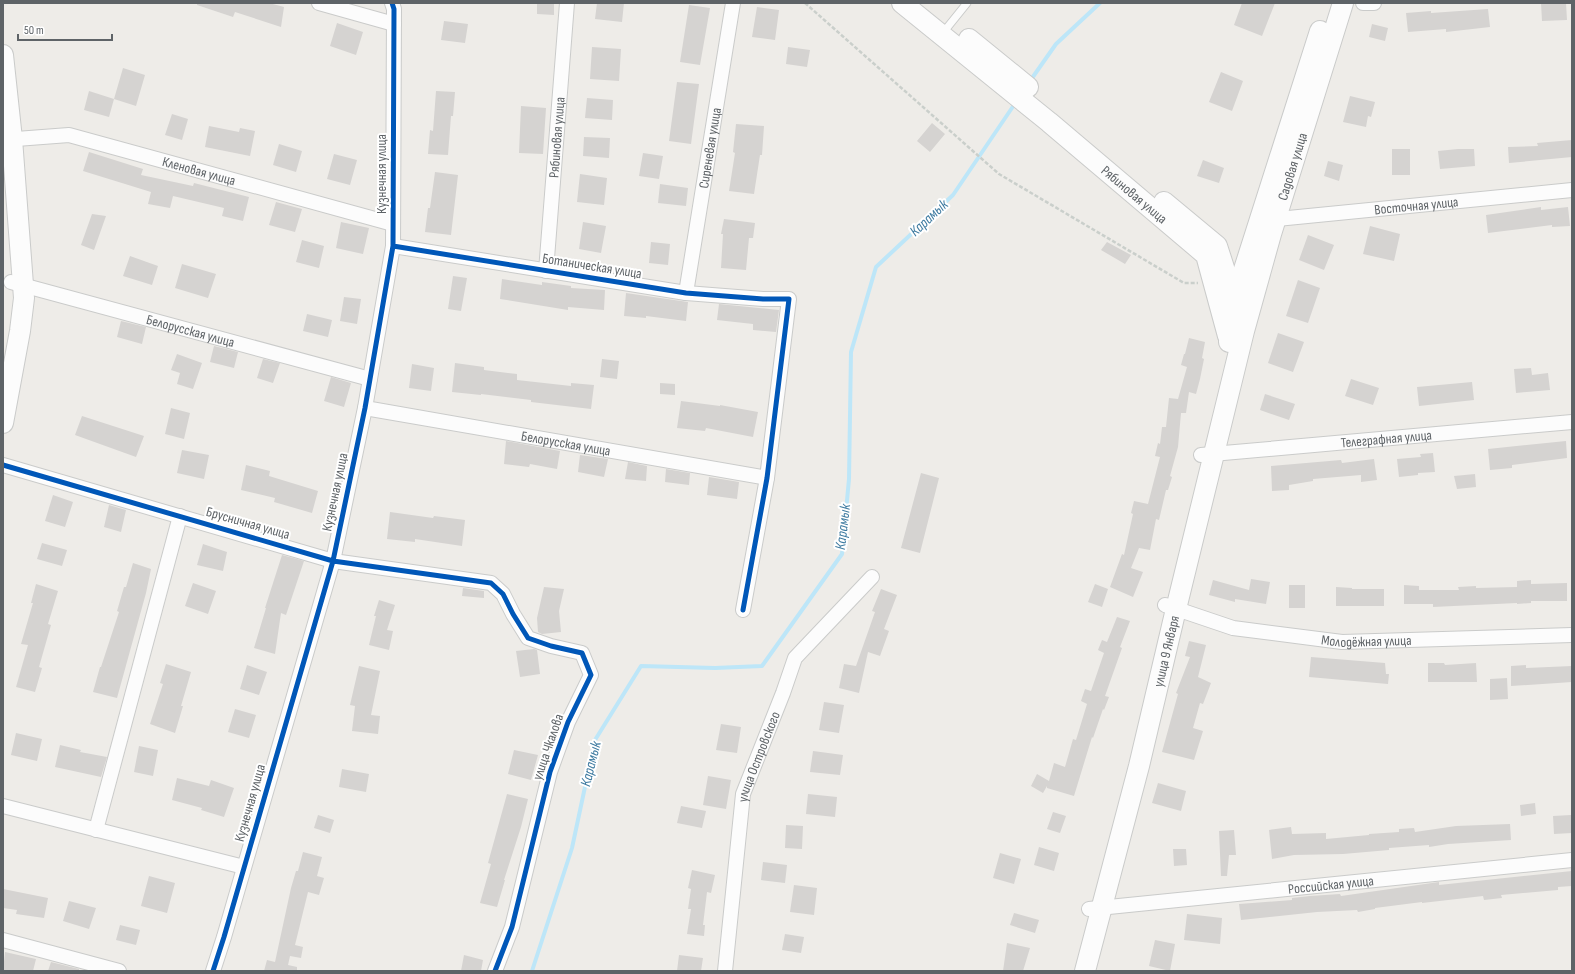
<svg xmlns="http://www.w3.org/2000/svg" width="1575" height="974" font-family="'Sofia Sans Condensed',sans-serif">
	<style>
		.lines { fill: none; stroke-linecap: round; stroke-linejoin: round }
		.stream { stroke: #bde6f8; stroke-width: 4 }
		.building { fill: #d5d3d1 }
		.lane-casing { stroke: #cacbca; stroke-width: 9 }
		.street-casing { stroke: #cacbca; stroke-width: 16 }
		.secondary-casing { stroke: #cacbca; stroke-width: 22 }
		.path { stroke: #cacfcb; stroke-width: 2.5; stroke-dasharray: 4 2; stroke-linecap: butt }
		.lane { stroke: #fcfcfc; stroke-width: 7 }
		.street { stroke: #fcfcfc; stroke-width: 14 }
		.secondary { stroke: #fcfcfc; stroke-width: 20 }
		.cycleway-casing { stroke: #fff; stroke-width: 8 }
		.cycleway { stroke: #0057b8; stroke-width: 5 }
		.labels { text-anchor: middle; dominant-baseline: central; stroke-width: 4; stroke-linejoin: round; paint-order: stroke }
		.street-label { font-size: 14px; fill: #5e6367; stroke: #fff }
		.water-label { font-size: 15px; font-style: italic; fill: #3d7aa0; stroke: #fff }
	</style>
	<rect width="100%" height="100%" fill="#eeece8"/>
	<g class="lines">
		<!-- stream -->
		<path class="stream" d="M1030 81 1056 44 1100 3
			M532 971 572 848 595 740 641 666 715 668 762 666 842 554 849 479 851 352 876 267 953 195 1016 102"/>
	</g>
	<!-- building -->
	<path class="building" d="M197 3H269L284 7 281 27 235 12 233 17 197 5Z
		M537 3H554V15L537 14Z
		M597 3H624L622 22 595 19Z
		M1242 3H1275L1262 36 1234 25Z
		M1541 3H1566L1567 20 1542 21Z
		M689 5 710 8 700 65 680 62Z
		M757 7 779 10 775 40 752 37Z
		M1488 9 1490 27 1446 32V29L1408 32 1406 13 1431 11V13Z
		M444 21 468 24 465 43 441 40Z
		M337 23 363 32 356 55 330 46Z
		M1372 24 1388 28 1385 41 1369 37Z
		M592 47 621 49 619 81 590 79Z
		M788 47 810 50 807 67 786 64Z
		M123 68 145 75 136 106 114 99Z
		M1221 72 1243 81 1232 111 1209 102Z
		M677 82 699 84 691 144 669 141Z
		M89 91 114 99 109 117 84 110Z
		M436 91 455 92 453 116H451L448 155 428 154 430 130 433 131Z
		M1350 96 1375 102 1371 117 1368 116 1366 127 1343 122Z
		M587 98 613 100 612 120 585 118Z
		M521 106 546 108 543 154 519 153Z
		M172 114 188 119 182 140 165 135Z
		M932 123 945 134 930 152 917 141Z
		M736 124 764 126 762 155H760L754 194 729 191 735 153 733 152Z
		M209 126 239 132 240 128 255 131 250 156 205 147Z
		M584 137 610 138 609 158 583 156Z
		M1572 140V157L1509 163 1508 147 1538 146 1537 143Z
		M279 144 302 151 296 172 273 165Z
		M1392 149H1410V175H1392Z
		M1458 149H1474L1475 166 1440 169 1438 151Z
		M89 152 143 169 141 175 193 186 194 183 249 197 243 221 222 216 224 208 173 196 170 208 148 204 151 192 83 171Z
		M643 153 663 156 659 179 639 176Z
		M334 154 357 160 350 185 327 179Z
		M1203 160 1224 168 1219 183 1197 176Z
		M1328 161 1343 165 1339 181 1324 176Z
		M435 172 458 175 451 235 425 232 428 208H430Z
		M580 174 607 178 604 205 577 202Z
		M660 184 688 188 686 206 658 203Z
		M276 202 302 209 295 232 269 225Z
		M1541 207V210L1568 207 1570 226 1552 227V225L1488 233 1486 215Z
		M92 214 106 216 94 250 81 245Z
		M724 219 755 223 753 238H749L746 270 721 268 723 234H721Z
		M341 222 369 228 363 254 336 248Z
		M583 222 606 226 601 253 579 249Z
		M1370 226 1400 234 1394 261 1363 254Z
		M1308 235 1334 245 1324 270 1299 260Z
		M302 240 324 246 319 268 296 262Z
		M651 242 670 244 668 265 649 263Z
		M1107 242 1131 255 1125 264 1101 250Z
		M130 256 158 266 152 285 123 276Z
		M182 264 216 274 208 298 175 288Z
		M453 276 467 278 461 311 448 309Z
		M502 279 542 285V282L571 286V288L605 290 604 310 568 307V310L500 299Z
		M1298 280 1320 288 1308 323 1286 316Z
		M626 293 688 302 686 321 646 316V318L624 316Z
		M344 297 361 299 357 324 340 321Z
		M719 304 779 310 776 332 753 330V324L717 320Z
		M307 314 332 320 328 337 303 331Z
		M121 321 146 327 142 344 117 337Z
		M1278 333 1304 342 1293 372 1268 363Z
		M1189 338 1205 342 1202 358 1204 359 1200 379 1196 394 1189 392 1186 413H1181L1178 447 1170 476 1172 477 1168 490H1166L1159 520 1156 519 1150 550 1139 548 1131 568 1143 572 1133 597 1110 587 1122 554 1124 555 1133 514 1131 513 1134 501 1148 504 1160 457 1155 456 1158 443 1160 444 1162 427H1166L1169 398 1178 399 1187 367 1181 365 1184 354H1185Z
		M214 346 238 352 234 368 210 362Z
		M177 354 202 363 193 389 177 384 180 373 171 370Z
		M263 359 280 363 273 383 257 378Z
		M602 359 619 361 617 379 600 377Z
		M455 363 484 367V370L517 374V380L571 386V383L594 385 591 409 531 402V400L481 394V395L452 392Z
		M412 364 434 368 431 391 409 388Z
		M1531 368 1532 375 1548 373 1550 390 1516 393 1514 369Z
		M331 377 351 383 344 407 324 401Z
		M1351 379 1379 388 1373 405 1345 396Z
		M1472 382 1474 400 1419 406 1417 387Z
		M660 383 675 384V395L660 394Z
		M1265 394 1295 404 1289 420 1260 410Z
		M681 401 720 406V405L758 412 753 437 706 428 705 431 677 428Z
		M171 408 190 413 184 439 165 434Z
		M82 416 144 436 136 457 75 435Z
		M506 441 560 451 557 469 530 464 529 467 504 464Z
		M1566 441 1567 458 1512 465V468L1490 470 1488 449Z
		M182 450 209 455 204 479 177 473Z
		M1433 453 1435 472 1418 473V475L1399 477 1397 459 1421 457 1420 454Z
		M580 455 608 459 604 477 578 472Z
		M1374 459 1377 480 1361 482V475L1313 479V481L1289 485V490L1272 491 1271 466 1341 460 1342 463Z
		M628 462 647 466 646 481 625 479Z
		M246 465 270 471 269 476 318 491 312 513 274 502 275 498 241 490Z
		M666 469 690 473 689 485 665 482Z
		M921 473 939 478 920 553 901 548Z
		M1475 474 1476 487 1457 489 1454 476Z
		M709 477 739 482 737 499 707 495Z
		M53 495 73 502 65 527 45 521Z
		M109 505 126 510 121 532 104 527Z
		M390 512 433 518 434 516 465 520 462 546 415 539V542L387 539Z
		M42 543 67 550 62 566 37 559Z
		M203 544 227 552 223 571 197 565Z
		M282 555 304 561 286 615 281 613 275 654 254 648 266 608H265Z
		M133 563 151 569 146 593 117 698 93 692 100 667H101L119 612 117 611 124 587H126Z
		M1251 579 1270 582 1266 604 1235 599V602L1209 595 1213 580 1249 590Z
		M1531 580V584L1567 583V601H1531V603L1517 604V603L1433 607V604H1404V585L1419 586V590H1459L1458 587 1476 586V588L1517 587V581Z
		M193 583 216 591 208 614 185 606Z
		M36 584 58 591 48 624 51 625 39 667 42 668 35 692 16 687 28 645 21 644 33 603H31Z
		M1095 584 1108 589 1102 607 1088 602Z
		M1289 585H1305V608H1289Z
		M544 587 564 589 559 611 561 632 542 634 538 632 537 618Z
		M1336 587 1352 588V589H1384V606H1336Z
		M463 588 484 591V598L462 596Z
		M881 589 897 595 884 629 889 631 880 656 868 652 859 693 839 688 844 664 856 666 875 612 872 611Z
		M379 600 395 605 387 630 393 631 389 650 369 645 376 616H374Z
		M1117 617 1130 621 1120 647 1122 648 1105 696 1109 697 1104 710 1103 709 1093 738 1092 737 1074 796 1047 788V786L1043 793 1031 786 1037 774 1049 781 1054 763 1065 767 1073 739 1076 740 1087 704 1081 701 1085 689 1091 691 1104 653 1098 650 1102 640 1107 642Z
		M1189 641 1206 645 1198 677 1211 683 1203 704 1200 703 1193 728 1203 731 1194 760 1162 752 1178 694 1176 693 1190 657 1185 656Z
		M534 649 537 650 540 674 520 677 516 651Z
		M1311 657 1385 663 1386 674H1389L1388 684 1309 677Z
		M1428 663H1444L1445 665 1476 663 1477 682H1428Z
		M166 664 191 672 181 706H183L175 733 150 724 163 684 160 683Z
		M247 665 267 672 259 695 240 689Z
		M1526 665V668L1572 666V682L1511 686V666Z
		M359 666 380 671 371 715 380 716 378 734 352 731 355 706 350 705Z
		M1507 678 1508 699 1490 700V679Z
		M824 702 844 705 839 733 819 730Z
		M235 709 256 715 249 738 228 732Z
		M721 724 741 727 737 753 716 750Z
		M16 733 42 739 37 761 11 755Z
		M60 745 81 750 80 752 107 757 101 777 55 767Z
		M139 746 158 750 153 776 134 772Z
		M514 750 538 755 531 780 508 774Z
		M813 751 843 755 840 775 810 772Z
		M342 769 369 774 366 792 339 787Z
		M708 776 731 780 726 809 703 805Z
		M177 778 209 786 211 780 234 788 224 817 201 810 202 808 172 800Z
		M1158 783 1186 791 1181 811 1152 803Z
		M507 794 528 799 521 827 504 880H505L497 907 480 903 491 864 488 863Z
		M808 794 837 797 835 817 806 814Z
		M1535 803 1536 814 1521 816 1520 805Z
		M681 806 706 811 702 828 677 823Z
		M1053 812 1066 816 1060 833 1047 829Z
		M318 815 334 820 330 833 314 828Z
		M1571 815 1572 833 1554 834 1553 816Z
		M1510 824 1511 840 1448 844 1429 847V845L1389 848V850L1343 854 1294 855 1272 859 1269 830 1291 827 1292 834 1326 833V839L1369 835V834L1399 832V829L1414 828 1415 832 1456 826Z
		M786 825 803 826 802 849 785 848Z
		M1234 830 1236 855H1229L1227 876H1221L1219 831Z
		M1039 847 1059 853 1054 871 1034 865Z
		M1173 849H1186L1187 865 1174 866Z
		M303 852 322 857 317 876 324 878 319 895 308 892 295 945 303 947 301 958 290 956 288 965 297 967V971H264L267 960 275 962 291 888 296 871H298Z
		M1000 853 1021 859 1014 884 993 878Z
		M763 862 787 865 785 883 761 880Z
		M692 870 715 875 711 893 707 892 703 925H705L704 936 687 934 691 909H688L691 889 688 888Z
		M1572 871V886L1558 887V890L1501 895 1502 898 1484 900 1483 896 1422 903V902L1375 908V909L1358 912 1357 910 1317 912 1241 920 1239 904 1292 900V898L1310 896 1340 894 1341 896 1439 882V885Z
		M149 876 175 883 167 913 141 906Z
		M794 885 817 888 814 915 790 912Z
		M3 889 48 898 44 918 16 914 17 910 3 908Z
		M69 901 96 908 89 929 63 921Z
		M1014 913 1039 920 1035 933 1010 925Z
		M1187 914 1222 918 1220 944 1184 940Z
		M120 925 140 930 136 945 116 940Z
		M785 934 804 937 801 953 782 950Z
		M1155 940 1175 944 1170 971 1149 966Z
		M1007 943 1030 948 1023 971H1003Z
		M5 952 36 959 33 971H3Z
		M464 955 483 960 481 971H461Z
		M679 955 703 958 701 971H677Z
		M51 962 79 969V971H48Z"/>
	<g class="lines">
		<!-- lane casing -->
		<g class="lane-casing">
			<path id="lane" d="M942 34 967 3"/>
		</g>
		<!-- street casing -->
		<g class="street-casing">
			<g id="street">
				<path d="M319 3 394 24"/>
				<path d="M1363 3H1374"/>
				<path id="s1" d="M3 140 69 135 393 224"/>
				<path id="s2" d="M1268 220 1572 190"/>
				<path d="M393 246 686 293 763 299H789L767 478 743 610"/>
				<path id="s3" d="M546 271 567 3"/>
				<path id="s4" d="M11 282 370 379"/>
				<path id="s5" d="M686 293 733 3"/>
				<path id="s6" d="M365 408 767 478"/>
				<path id="s7" d="M1201 455 1572 422"/>
				<path d="M3 465 333 561 491 583 503 594 513 614 528 638 551 646 582 653 591 675 568 722 550 772 512 927 495 971"/>
				<path id="s8" d="M1165 605 1233 628 1342 642 1572 635"/>
				<path d="M3 806 244 867"/>
				<path d="M96 830 180 516"/>
				<path id="s9" d="M1089 909 1572 860"/>
				<path d="M3 940 119 971"/>
				<path d="M213 971 224 937 333 561 365 408 393 246 394 9 392 3"/>
				<path id="s10" d="M725 971 743 794 783 693 795 658 872 577"/>
			</g>
		</g>
		<!-- secondary casing -->
		<g class="secondary-casing">
			<g id="secondary">
				<path id="s11" d="M902 3 1049 122 1206 255 1228 336"/>
				<path d="M969 39 1028 87"/>
				<path d="M3 55 12 139 24 298 20 331 3 423"/>
				<path d="M1164 202 1217 246 1235 302"/>
				<path d="M1229 342 1239 285 1320 31"/>
				<path id="s12" d="M1085 971 1139 766 1176 609 1244 331 1271 234 1343 3"/>
			</g>
		</g>
		<!-- path -->
		<path class="path" d="M805 3 999 174 1184 283H1198"/>
		<!-- lane -->
		<use href="#lane" class="lane"/>
		<!-- street -->
		<use href="#street" class="street"/>
		<!-- secondary -->
		<use href="#secondary" class="secondary"/>
		<!-- cycleway casing -->
		<g class="cycleway-casing">
			<path id="cycleway" d="M393 246 686 293 763 299H789L767 478 743 610
				M3 465 333 561 491 583 503 594 513 614 528 638 551 646 582 653 591 675 568 722 550 772 512 927 495 971
				M213 971 224 937 333 561 365 408 393 246 394 9 392 3"/>
		</g>
		<!-- cycleway -->
		<use href="#cycleway" class="cycleway"/>
	</g>
	<g class="labels">
		<!-- street labels -->
		<g class="street-label">
			<text stroke="none"><textPath href="#s3" startOffset="134">Рябиновая улица</textPath></text>
			<text stroke="none"><textPath href="#s5" startOffset="147">Сиреневая улица</textPath></text>
			<text stroke="none"><textPath href="#s12" startOffset="831">Садовая улица</textPath></text>
			<text stroke="none"><textPath href="#s1" startOffset="201">Кленовая улица</textPath></text>
			<text transform="translate(381 174) rotate(-90)">Кузнечная улица</text>
			<text stroke="none"><textPath href="#s11" startOffset="301">Рябиновая улица</textPath></text>
			<text stroke="none"><textPath href="#s2" startOffset="149">Восточная улица</textPath></text>
			<text transform="translate(592 266) rotate(9)">Ботаническая улица</text>
			<text stroke="none"><textPath href="#s4" startOffset="186">Белорусская улица</textPath></text>
			<text stroke="none"><textPath href="#s7" startOffset="186">Телеграфная улица</textPath></text>
			<text stroke="none"><textPath href="#s6" startOffset="204">Белорусская улица</textPath></text>
			<text transform="translate(335 492) rotate(-78)">Кузнечная улица</text>
			<text transform="translate(248 523) rotate(16)">Брусничная улица</text>
			<text stroke="none"><textPath href="#s8" startOffset="206">Молодёжная улица</textPath></text>
			<text stroke="none"><textPath href="#s12" startOffset="330">улица 9 Января</textPath></text>
			<text transform="translate(548 747) rotate(-71)">улица Чкалова</text>
			<text stroke="none"><textPath href="#s10" startOffset="218">улица Островского</textPath></text>
			<text transform="translate(250 803) rotate(-74)">Кузнечная улица</text>
			<text stroke="none"><textPath href="#s9" startOffset="243">Российская улица</textPath></text>
		</g>
		<!-- water labels -->
		<g class="water-label">
			<text transform="translate(929 218) rotate(-43)">Карамык</text>
			<text transform="translate(843 527) rotate(-83)">Карамык</text>
			<text transform="translate(591 764) rotate(-76)">Карамык</text>
		</g>
	</g>
	<!-- border -->
	<rect width="1575" height="974" fill="none" stroke="#5e6367" stroke-width="8"/>
	<!-- scale -->
	<path d="M18 34v6h94v-6" fill="none" stroke="#5e6367" stroke-width="2"/>
	<text x="24" y="34" font-size="12" fill="#5e6367" stroke="#ffffff" stroke-width="3" paint-order="stroke">50 m</text>
</svg>
